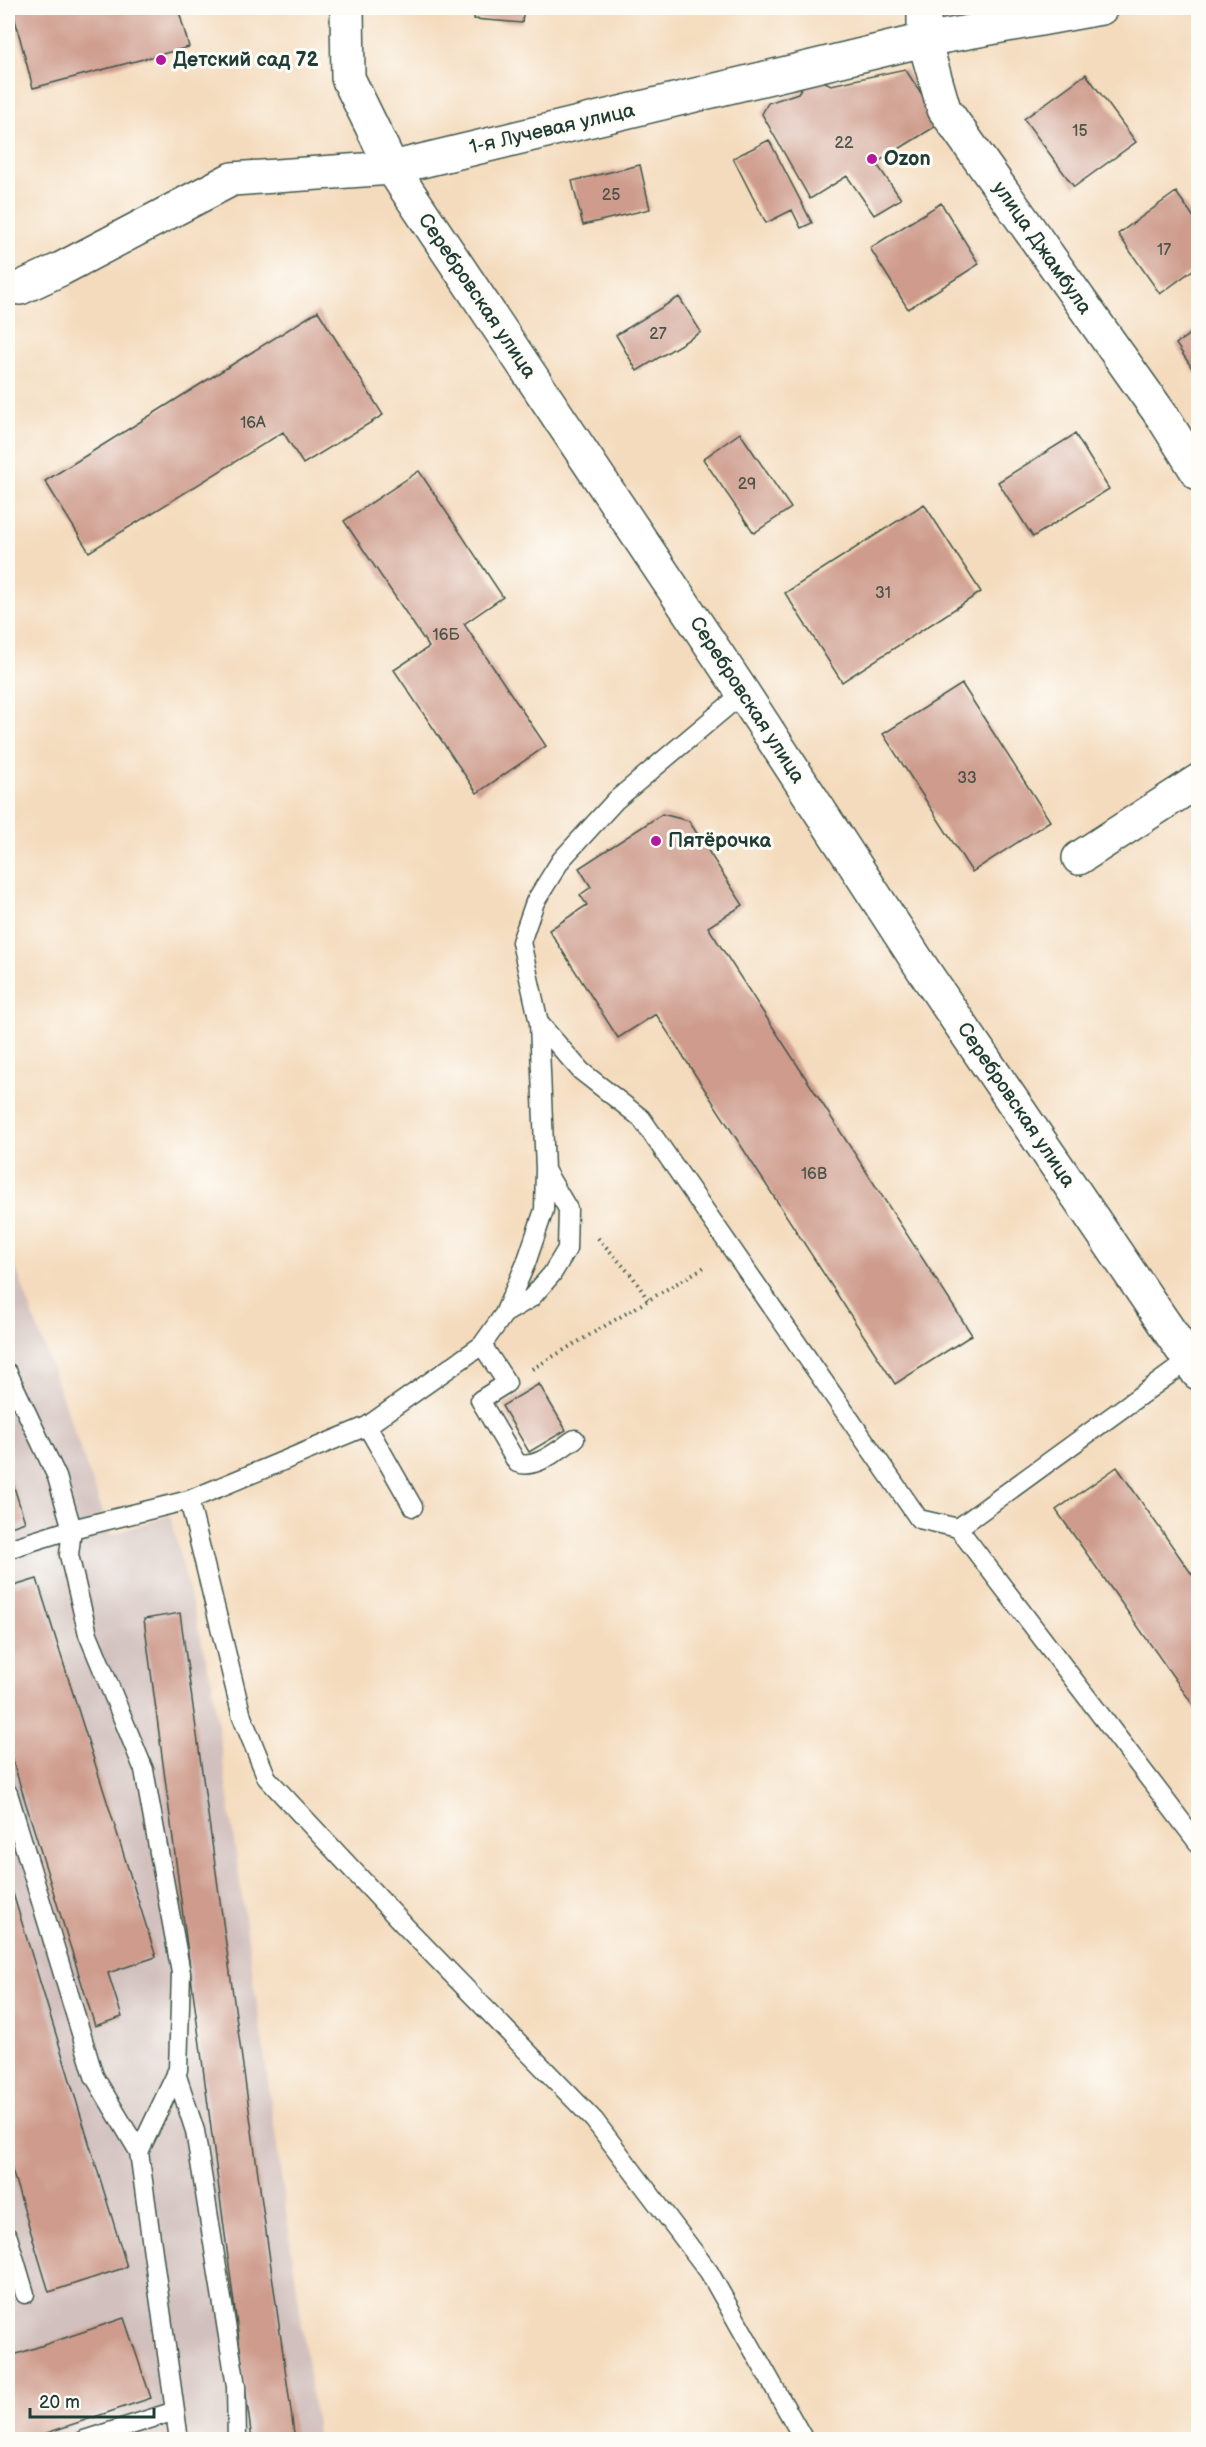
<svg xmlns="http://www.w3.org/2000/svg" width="1206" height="2447" font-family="'Balsamiq Sans',sans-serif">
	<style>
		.industrial { fill: #d1c0bd }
		.building { fill: #ce9b8c }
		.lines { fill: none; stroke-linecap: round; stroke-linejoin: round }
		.service-casing { stroke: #3f5549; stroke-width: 21 }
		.minor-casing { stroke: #3f5549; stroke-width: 36 }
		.path { stroke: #3f5549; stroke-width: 4; stroke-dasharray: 1.5 4.5; stroke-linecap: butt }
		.service { stroke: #fff; stroke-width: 18 }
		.minor { stroke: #fff; stroke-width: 33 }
		.poi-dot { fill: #b5179e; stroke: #fdfcf7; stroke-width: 2 }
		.labels { text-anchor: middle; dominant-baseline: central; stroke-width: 6; stroke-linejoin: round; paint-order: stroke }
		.number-label { font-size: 16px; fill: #4b544a }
		.poi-label { font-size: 20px; font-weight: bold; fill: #1f3d34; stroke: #fdfcf7; text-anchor: start }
		.street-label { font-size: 20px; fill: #1f3d34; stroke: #fdfcf7 }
	</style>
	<rect width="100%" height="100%" fill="#fdfcf7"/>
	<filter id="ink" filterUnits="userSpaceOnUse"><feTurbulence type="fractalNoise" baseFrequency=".0167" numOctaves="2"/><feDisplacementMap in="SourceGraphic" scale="12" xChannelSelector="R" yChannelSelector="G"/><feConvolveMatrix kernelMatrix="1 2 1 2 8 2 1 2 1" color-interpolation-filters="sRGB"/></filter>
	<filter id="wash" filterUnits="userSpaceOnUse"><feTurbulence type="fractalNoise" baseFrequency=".008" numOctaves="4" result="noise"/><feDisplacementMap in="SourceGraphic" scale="24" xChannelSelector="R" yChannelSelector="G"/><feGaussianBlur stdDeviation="1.35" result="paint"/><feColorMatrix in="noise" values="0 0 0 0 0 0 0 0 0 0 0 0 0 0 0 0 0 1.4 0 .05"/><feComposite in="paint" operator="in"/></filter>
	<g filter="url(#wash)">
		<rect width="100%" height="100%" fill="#f4dbbd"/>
		<!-- industrial -->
		<path class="industrial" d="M8 1245 111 1535 170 1515 212 1683 318 2439H8Z"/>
		<g id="blocks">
			<!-- building -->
			<path class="building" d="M12 8H178L189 47 33 88Z
				M475 8H524L522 23 474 19Z
				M905 69 941 123 876 163 901 199 874 215 847 176 810 199 762 114 768 103 798 93 804 84 823 81 831 85Z
				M1086 74 1136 142 1074 187 1024 119Z
				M769 140 812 223 801 228 792 210 766 223 733 158Z
				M640 165 650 209 583 225 572 181Z
				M1176 192 1198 223V266L1160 294 1118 234Z
				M941 203 979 264 908 309 870 248Z
				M679 297 701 332 637 371 616 335Z
				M318 311 383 415 303 464 283 432 89 552 45 481Z
				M1198 328V377L1176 344Z
				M740 433 791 508 754 533 703 459Z
				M1075 434 1109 489 1033 537 998 482Z
				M419 471 503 597 464 624 546 746 477 793 394 670 429 647 344 521Z
				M924 504 981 592 842 682 785 593Z
				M962 684 1050 821 972 872 883 734Z
				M662 814 689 821 743 905 708 927 972 1335 895 1384 656 1014 618 1038 549 930 587 905 580 895 591 887 579 868Z
				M539 1384 566 1430 529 1452 502 1406Z
				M1117 1467 1198 1583V1712L1056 1510Z
				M8 1468 25 1522 8 1528Z
				M8 1566 14 1586 37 1579 156 1957 108 1973 122 2017 95 2026 8 1746Z
				M180 1613 295 2440H252L144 1619Z
				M8 1877 127 2267 49 2292 8 2157Z
				M124 2318 151 2398 26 2440H8V2357Z"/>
		</g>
	</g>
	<g filter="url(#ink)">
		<use href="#blocks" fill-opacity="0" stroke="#3f5549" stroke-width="1.5"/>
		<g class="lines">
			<!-- service casing -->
			<g class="service-casing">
				<path id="service" d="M743 693 616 800 561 860 535 902 521 942 539 1023 581 1071 641 1118 919 1519 958 1528 1198 1843
					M504 1314 531 1298 552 1274 567 1249 568 1209 545 1170
					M482 1345 507 1383 480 1400 517 1463C536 1470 559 1449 575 1439
					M8 1373 57 1477 72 1529 69 1555 88 1634 144 1770 181 1973 178 2070 139 2152 179 2440
					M367 1426 413 1507
					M189 1500 242 1717 267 1778 404 1925 594 2120 709 2272 804 2440
					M958 1528 1189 1360
					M8 1549 72 1529 189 1500 367 1426 482 1345 504 1314 526 1263 544 1210 545 1170 539 1023
					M8 1793 94 2076 139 2152
					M176 2073 195 2131 236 2386 237 2440
					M8 2237 25 2294
					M84 2440 175 2411"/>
			</g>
			<!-- minor casing -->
			<g class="minor-casing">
				<path id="minor" d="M347 8 348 78 392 168 743 693 924 971 1198 1373
					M924 8V40L944 109 1164 419 1198 473
					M20 288 61 269 232 179 392 168 924 40 1101 8
					M1079 858 1198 781"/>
			</g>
			<!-- path -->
			<path class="path" d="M598 1238 633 1277 648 1300
				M532 1369 706 1266"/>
			<!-- service -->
			<use href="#service" class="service"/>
			<!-- minor -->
			<use href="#minor" class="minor"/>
		</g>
	</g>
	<!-- markers -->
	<g class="poi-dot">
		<circle cx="161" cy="60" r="6"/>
		<circle cx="872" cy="159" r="6"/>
		<circle cx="656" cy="841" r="6"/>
	</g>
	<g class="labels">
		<!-- number labels -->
		<g class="number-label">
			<text x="1080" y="131">15</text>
			<text x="844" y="143">22</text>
			<text x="611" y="195">25</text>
			<text x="1164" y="250">17</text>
			<text x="658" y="334">27</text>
			<text x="253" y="423">16А</text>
			<text x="747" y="484">29</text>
			<text x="883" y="593">31</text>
			<text x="446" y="635">16Б</text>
			<text x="967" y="778">33</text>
			<text x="814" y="1174">16В</text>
		</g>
		<!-- poi labels -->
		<g class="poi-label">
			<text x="173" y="60">Детский сад 72</text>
			<text x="884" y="159">Ozon</text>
			<text x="668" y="841">Пятёрочка</text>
		</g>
		<!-- street labels -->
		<g class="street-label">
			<text transform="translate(552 129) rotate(-13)">1-я Лучевая улица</text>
			<text transform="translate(1042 248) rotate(55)">улица Джамбула</text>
			<text transform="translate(477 296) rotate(56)">Серебровская улица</text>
			<text transform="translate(747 700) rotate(57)">Серебровская улица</text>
			<text transform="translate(1016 1105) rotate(56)">Серебровская улица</text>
		</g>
	</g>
	<!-- margin -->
	<rect width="1206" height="2447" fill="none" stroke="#fdfcf7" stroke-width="30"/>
	<!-- scale -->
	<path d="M30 2408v9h124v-9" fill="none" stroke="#1f3d34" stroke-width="3"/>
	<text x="39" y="2408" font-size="18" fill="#1f3d34" stroke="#fdfcf7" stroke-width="4.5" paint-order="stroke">20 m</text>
</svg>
